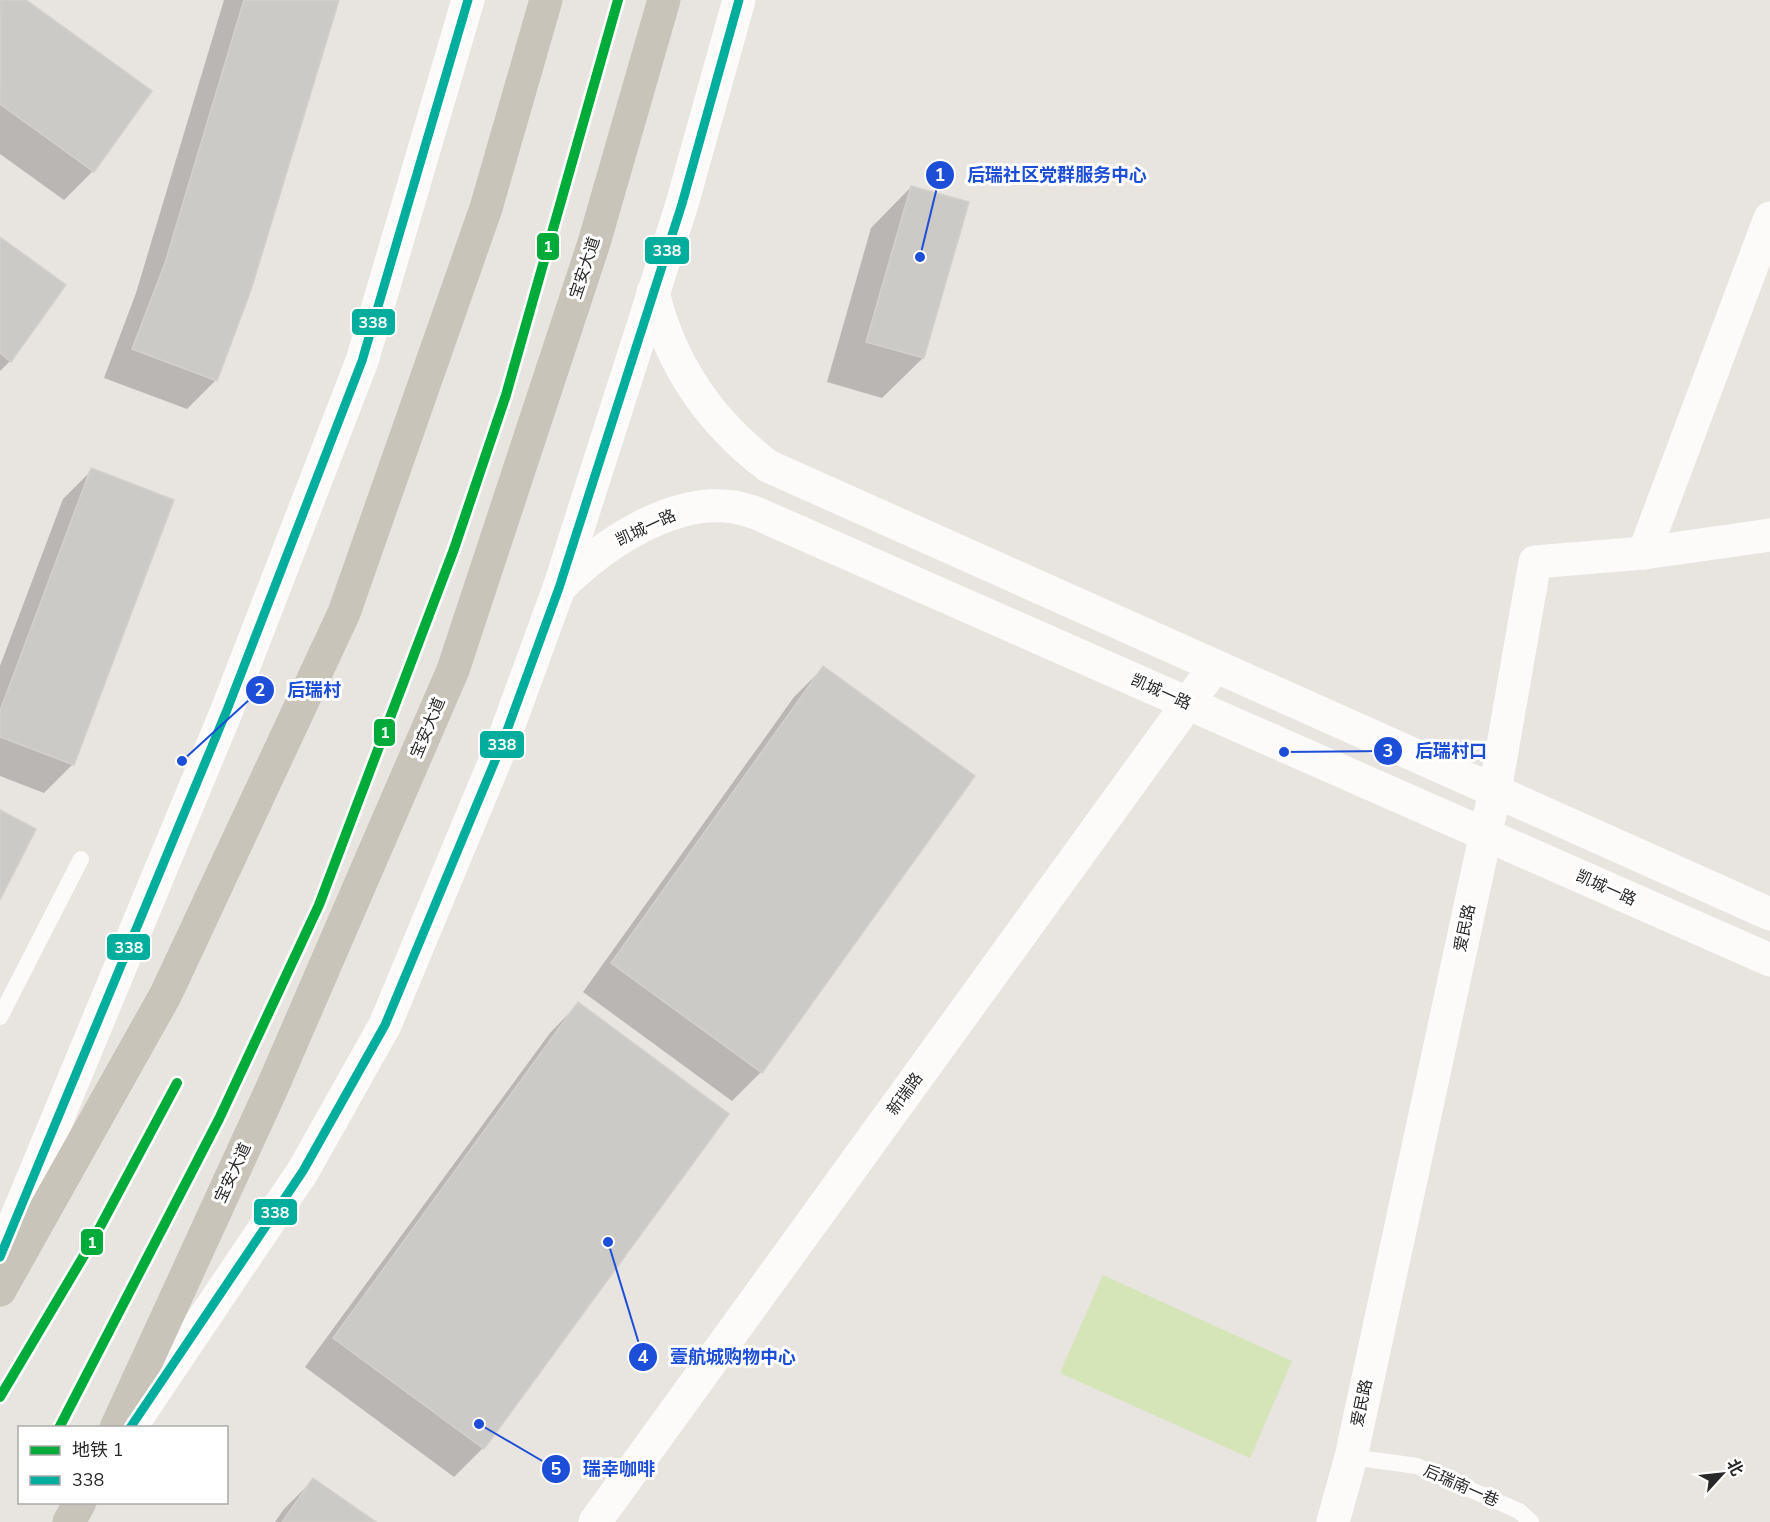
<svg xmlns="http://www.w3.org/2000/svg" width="1770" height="1522" font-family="'Nunito Sans','Noto Sans SC',sans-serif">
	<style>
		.pitch { fill: #d5e5b7 }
		.shadow { fill: #0003 }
		.building { fill: #cccac7; stroke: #d3d0cc; stroke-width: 1.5 }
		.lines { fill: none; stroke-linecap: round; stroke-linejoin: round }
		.service { stroke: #fcfbfa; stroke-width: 16 }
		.minor { stroke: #fcfbfa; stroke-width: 33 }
		.tertiary { stroke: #fcfbfa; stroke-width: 33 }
		.secondary { stroke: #fcfbfa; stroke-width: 33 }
		.primary { stroke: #c8c4b9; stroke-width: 33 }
		.bus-1-casing { stroke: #fff; stroke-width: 14 }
		.bus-1 { stroke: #01ad9c; stroke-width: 9 }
		.metro-1-casing { stroke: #fff; stroke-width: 15 }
		.metro-1 { stroke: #00ab39; stroke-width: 10 }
		.labels { text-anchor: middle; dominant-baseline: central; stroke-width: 6; stroke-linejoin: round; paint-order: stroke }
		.street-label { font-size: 16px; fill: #292929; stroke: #fff }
		.leader { fill: none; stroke: #1d4ed8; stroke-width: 2 }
		.callout-dot { fill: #1d4ed8; stroke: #fff; stroke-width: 2 }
		.mark-label { font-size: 18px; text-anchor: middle; font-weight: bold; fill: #fff }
		.callout-label { font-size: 18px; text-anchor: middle; font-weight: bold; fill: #1d4ed8; stroke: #fff; stroke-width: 6; stroke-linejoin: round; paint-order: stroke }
		.line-badge { stroke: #fff; stroke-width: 2 }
		.badge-label { font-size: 16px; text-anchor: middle; font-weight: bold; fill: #fff }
	</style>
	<rect width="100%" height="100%" fill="#e8e4e0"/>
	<!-- pitch -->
	<path class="pitch" d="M1103 1275 1292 1361 1250 1458 1060 1373Z"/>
	<!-- shadow -->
	<path class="shadow" d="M0 0H23L150 92 93 171 64 200 0 154Z
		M224 0H337L216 380 187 409 104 378 136 293Z
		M911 187 923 358 882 398 827 382 871 228Z
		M0 239 10 361 0 371Z
		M92 470 73 764 44 793 0 776V666L63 499Z
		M823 668 761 1072 732 1101 583 992 794 697Z
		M578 1004 727 1114 483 1448 454 1477 305 1367 550 1033Z
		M313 1480 373 1522H275L284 1509Z"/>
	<!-- building -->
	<path class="building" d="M1 0H26L152 91 94 172 0 104Z
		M244 0H339L251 290 217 381 132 349 165 263Z
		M911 186 969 202 924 358 866 342Z
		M0 237 66 285 11 362 0 353Z
		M91 468 174 500 74 765 0 737V711Z
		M823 666 975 776 762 1073 611 963Z
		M0 810 36 829 0 900Z
		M578 1002 729 1114 484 1449 333 1338Z
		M313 1478 376 1522H282Z"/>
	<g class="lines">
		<!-- service -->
		<path class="service" d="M0 1017 81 859
			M1351 1457 1417 1466 1519 1511 1531 1522"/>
		<!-- minor -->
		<path class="minor" d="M1644 553 1770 218
			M595 1522 1215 666
			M1333 1522 1351 1457 1495 791"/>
		<!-- tertiary -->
		<path class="tertiary" d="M653 292C670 364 709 421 768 466L1770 914
			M559 588C601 546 671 497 734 507 741 508 749 511 756 513L1770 960
			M1495 791 1535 562 1644 553 1770 535"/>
		<!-- secondary -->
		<path class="secondary" d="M0 1257 227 710 362 361 468 0
			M130 1428 303 1171 385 1025 502 744 559 588 682 204 739 0"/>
		<!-- primary -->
		<path class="primary" d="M0 1290 166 994 344 613 486 208 546 0
			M116 1428 272 1088 453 670 594 243 664 0
			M69 1522 80 1502"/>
		<!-- bus-1 casing -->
		<g class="bus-1-casing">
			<path id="bus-1" d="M0 1257 227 710 362 361 468 0
				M130 1428 303 1171 385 1025 502 744 559 588 682 204 739 0"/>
		</g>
		<!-- bus-1 -->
		<use href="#bus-1" class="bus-1"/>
		<!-- metro-1 casing -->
		<g class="metro-1-casing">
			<path id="metro-1" d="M0 1397 92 1242 177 1083
				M59 1428 219 1119 319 905 454 549 506 395 618 0"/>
		</g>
		<!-- metro-1 -->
		<use href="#metro-1" class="metro-1"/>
	</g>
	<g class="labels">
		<!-- street labels -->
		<g class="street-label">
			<text transform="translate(585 268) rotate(-72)">宝安大道</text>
			<text transform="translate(646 528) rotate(-25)">凯城一路</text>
			<text transform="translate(1161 692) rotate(24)">凯城一路</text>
			<text transform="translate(428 728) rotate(-67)">宝安大道</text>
			<text transform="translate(1606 888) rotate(24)">凯城一路</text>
			<text transform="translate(1465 928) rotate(-78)">爱民路</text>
			<text transform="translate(905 1094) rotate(-54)">新瑞路</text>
			<text transform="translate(233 1173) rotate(-65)">宝安大道</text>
			<text transform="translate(1362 1403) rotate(-78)">爱民路</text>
			<text transform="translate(1461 1486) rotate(24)">后瑞南一巷</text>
		</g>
	</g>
	<!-- callouts -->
	<path class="leader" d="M920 257L940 175M182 761L260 690M1284 752L1388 751M608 1242L643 1357M479 1424L556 1469"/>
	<g class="callout-dot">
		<circle cx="920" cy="257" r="6"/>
		<circle cx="182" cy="761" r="6"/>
		<circle cx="1284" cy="752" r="6"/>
		<circle cx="608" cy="1242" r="6"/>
		<circle cx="479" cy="1424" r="6"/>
		<circle cx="940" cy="175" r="15"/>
		<circle cx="260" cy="690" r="15"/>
		<circle cx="1388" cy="751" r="15"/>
		<circle cx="643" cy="1357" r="15"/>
		<circle cx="556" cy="1469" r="15"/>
	</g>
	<g class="mark-label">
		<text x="940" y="181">1</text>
		<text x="260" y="696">2</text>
		<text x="1388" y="757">3</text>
		<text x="643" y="1363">4</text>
		<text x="556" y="1475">5</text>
	</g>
	<g class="callout-label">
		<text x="1057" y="181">后瑞社区党群服务中心</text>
		<text x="314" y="696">后瑞村</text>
		<text x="1451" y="757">后瑞村口</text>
		<text x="733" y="1363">壹航城购物中心</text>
		<text x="619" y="1475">瑞幸咖啡</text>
	</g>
	<g class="line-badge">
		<rect x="536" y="232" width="24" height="29" rx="6" fill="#00ab39"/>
		<rect x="644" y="236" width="46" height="29" rx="6" fill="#01ad9c"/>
		<rect x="351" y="308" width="45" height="28" rx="6" fill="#01ad9c"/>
		<rect x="373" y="718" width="23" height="29" rx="6" fill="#00ab39"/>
		<rect x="479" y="730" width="46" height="29" rx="6" fill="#01ad9c"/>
		<rect x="106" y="933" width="45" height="28" rx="6" fill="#01ad9c"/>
		<rect x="253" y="1198" width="45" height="28" rx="6" fill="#01ad9c"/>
		<rect x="80" y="1228" width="24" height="28" rx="6" fill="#00ab39"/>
	</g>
	<g class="badge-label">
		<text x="548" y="252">1</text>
		<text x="667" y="256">338</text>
		<text x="373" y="328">338</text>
		<text x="385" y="738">1</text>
		<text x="502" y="750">338</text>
		<text x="129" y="953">338</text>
		<text x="275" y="1218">338</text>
		<text x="92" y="1248">1</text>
	</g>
	<!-- legend -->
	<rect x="18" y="1426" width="210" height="78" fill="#ffffff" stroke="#a9a9a9" stroke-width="1.5"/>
	<rect x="30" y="1446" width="30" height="9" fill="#00ab39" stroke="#a9a9a9" stroke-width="1.5"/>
	<text x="72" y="1456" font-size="18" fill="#292929">地铁 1</text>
	<rect x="30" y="1476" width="30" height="9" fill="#01ad9c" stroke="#a9a9a9" stroke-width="1.5"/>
	<text x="72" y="1486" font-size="18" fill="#292929">338</text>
	<!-- north arrow -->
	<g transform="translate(1722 1474) rotate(63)" stroke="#ffffff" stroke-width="4.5" paint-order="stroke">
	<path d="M0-4.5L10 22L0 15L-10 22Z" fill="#292929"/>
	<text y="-9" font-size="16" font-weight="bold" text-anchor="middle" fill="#292929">北</text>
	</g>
</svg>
